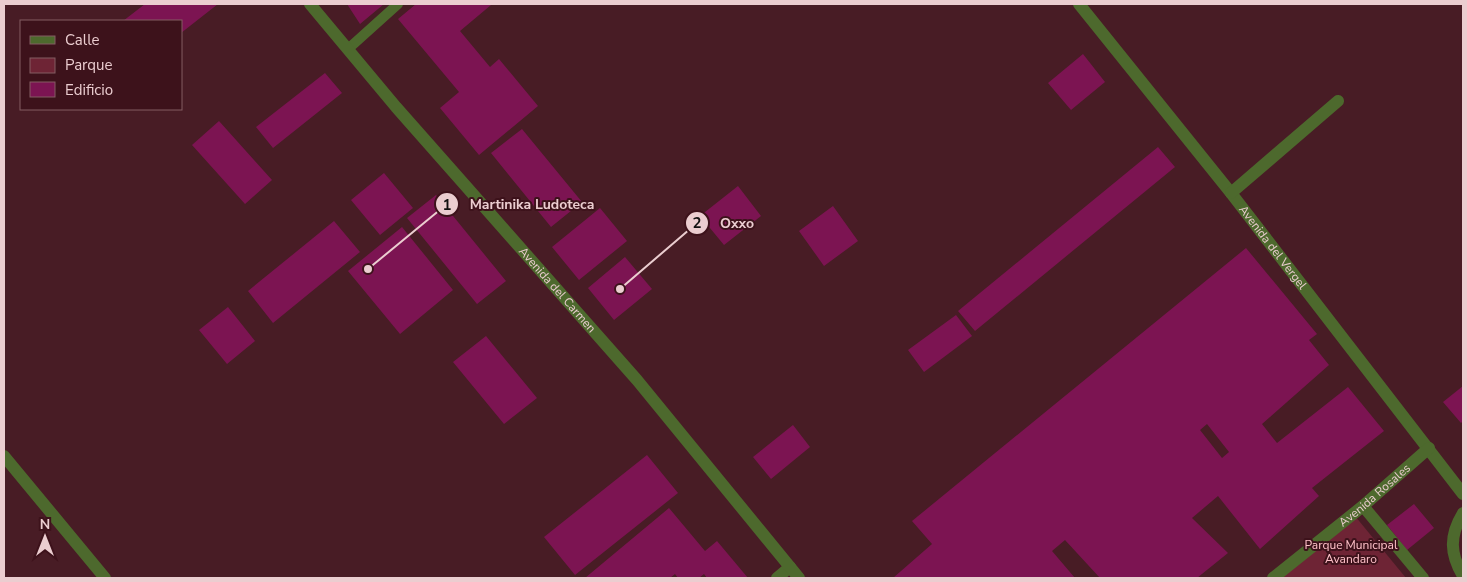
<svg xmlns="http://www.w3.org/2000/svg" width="1467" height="582" font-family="'Nunito Sans',sans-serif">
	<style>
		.green { fill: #6e2435 }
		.building { fill: #7c1452; fill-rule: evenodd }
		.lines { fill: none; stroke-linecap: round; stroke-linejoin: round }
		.service { stroke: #4d692d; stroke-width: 10 }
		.minor { stroke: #4d692d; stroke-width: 12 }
		.tertiary { stroke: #4d692d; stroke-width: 12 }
		.labels { text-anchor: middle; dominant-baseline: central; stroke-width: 4; stroke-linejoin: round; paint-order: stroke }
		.street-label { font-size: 12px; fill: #ebcdd0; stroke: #3d121b }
		.park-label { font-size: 12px; fill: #ffc1c9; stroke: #3d121b }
		.leader { fill: none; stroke: #ebcdd0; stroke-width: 2 }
		.callout-dot { fill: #ebcdd0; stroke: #3d121b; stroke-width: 2 }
		.mark-label { font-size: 15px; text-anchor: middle; font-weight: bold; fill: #111 }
		.callout-label { font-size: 14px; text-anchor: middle; font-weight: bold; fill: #ebcdd0; stroke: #3d121b; stroke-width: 4; stroke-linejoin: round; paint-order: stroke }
	</style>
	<rect width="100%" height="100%" fill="#481c25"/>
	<!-- green -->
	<path class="green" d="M1355 516 1406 578H1277Z"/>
	<!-- building -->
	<path class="building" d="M145 4H218L181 33V21H123Z
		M347 4H384L360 24Z
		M416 4H489L491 5 460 31 490 67 499 59 538 106 479 155 440 108 459 92 398 19Z
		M1083 54 1105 82 1071 110 1048 83Z
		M325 73 342 93 273 148 256 127Z
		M219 121 272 180 245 204 192 145Z
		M522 129 582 202 551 227 491 153Z
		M1158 147 1175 167 975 331 958 311Z
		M384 173 413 208 380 235 351 200Z
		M738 186 761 216 724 245 700 216Z
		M436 195 506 281 477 304 407 218Z
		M833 206 858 241 824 266 799 231Z
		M600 208 627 241 579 280 552 247Z
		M334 221 360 252 273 323 248 291Z
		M402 227 453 290 400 334 348 271Z
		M1246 248 1317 334 1309 340 1329 365 1262 424 1277 443 1348 387 1384 431 1312 488 1319 496 1260 549 1218 496 1192 518 1228 553 1197 578H1100L1065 540 1052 551 1075 578H893L932 544 912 521ZM1207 424 1229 452 1222 458 1200 430Z
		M625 257 652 289 614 320 588 288Z
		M228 307 255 341 227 364 199 330Z
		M956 315 972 336 924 372 908 350Z
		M486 336 537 398 504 424 453 362Z
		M1463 386V421L1461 423 1443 402Z
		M793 425 810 447 771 479 753 457Z
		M647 455 678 493 575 575 544 537Z
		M1414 504 1434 528 1407 550 1387 525Z
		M669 508 705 551 717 541 748 578H707L704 574 699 578H678L675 574 670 578H585Z"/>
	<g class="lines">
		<!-- service -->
		<path class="service" d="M348 49 398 4"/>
		<!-- minor -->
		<g class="minor">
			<path id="s1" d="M1079 4 1231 193 1463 494"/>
			<path d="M1231 193 1338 101"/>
			<path d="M4 456 105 578"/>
			<path d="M1363 506 1423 578"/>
			<path d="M1463 513C1449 536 1450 554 1463 576"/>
			<path d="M777 578 790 567"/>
			<path id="s2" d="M1273 578 1363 506 1429 448"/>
		</g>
		<!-- tertiary -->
		<path class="tertiary" id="s3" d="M310 4 396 107 637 380 799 578"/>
	</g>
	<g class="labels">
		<!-- street labels -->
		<g class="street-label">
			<text stroke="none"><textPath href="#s1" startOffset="311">Avenida del Vergel</textPath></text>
			<text stroke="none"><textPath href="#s3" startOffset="378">Avenida del Carmen</textPath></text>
			<text stroke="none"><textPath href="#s2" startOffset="131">Avenida Rosales</textPath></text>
		</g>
		<!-- park labels -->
		<g class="park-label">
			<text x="1351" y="545">Parque Municipal<tspan x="1351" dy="14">Avandaro</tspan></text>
		</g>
	</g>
	<!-- callouts -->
	<path class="leader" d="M368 269L447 204M620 289L697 223"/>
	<g class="callout-dot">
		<circle cx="368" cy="269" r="5"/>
		<circle cx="620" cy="289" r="5"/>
		<circle cx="447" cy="204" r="12"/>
		<circle cx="697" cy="223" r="12"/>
	</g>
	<g class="mark-label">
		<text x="447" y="210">1</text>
		<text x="697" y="228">2</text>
	</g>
	<g class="callout-label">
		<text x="532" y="209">Martinika Ludoteca</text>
		<text x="737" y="228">Oxxo</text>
	</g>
	<!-- border -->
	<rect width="1467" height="582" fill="none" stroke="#ebcdd0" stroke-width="10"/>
	<!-- legend -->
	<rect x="20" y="20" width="162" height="90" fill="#3d121b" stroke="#835d63"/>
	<rect x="30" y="36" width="25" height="8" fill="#4d692d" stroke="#835d63"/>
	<text x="65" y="45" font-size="15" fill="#ebcdd0">Calle</text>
	<rect x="30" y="58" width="25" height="15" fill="#6e2435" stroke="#835d63"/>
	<text x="65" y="70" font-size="15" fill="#ebcdd0">Parque</text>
	<rect x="30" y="82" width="25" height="15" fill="#7c1452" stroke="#835d63"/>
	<text x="65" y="95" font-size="15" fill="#ebcdd0">Edificio</text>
	<!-- north arrow -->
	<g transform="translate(45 537)" stroke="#3d121b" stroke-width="4" paint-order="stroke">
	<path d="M0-4L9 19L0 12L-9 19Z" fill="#ebcdd0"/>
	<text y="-8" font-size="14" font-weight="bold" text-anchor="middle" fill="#ebcdd0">N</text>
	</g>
</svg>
